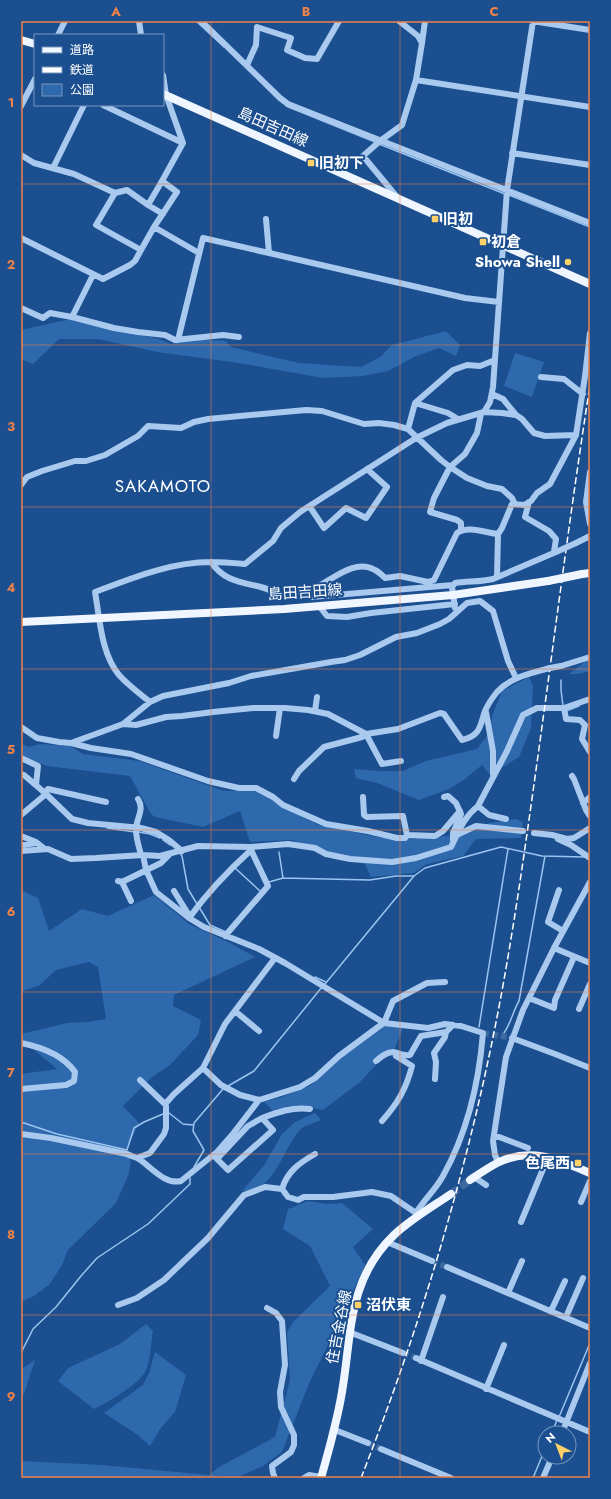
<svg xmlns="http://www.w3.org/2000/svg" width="611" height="1499" font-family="Jost,'Noto Sans JP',sans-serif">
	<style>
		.green { fill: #2e69ad }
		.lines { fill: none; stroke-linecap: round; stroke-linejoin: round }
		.stream { stroke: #9cc4f0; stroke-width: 1.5 }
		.minor-tunnel { stroke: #3d69a0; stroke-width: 6; stroke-dasharray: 6 3; stroke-linecap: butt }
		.major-tunnel { stroke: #3d69a0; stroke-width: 8; stroke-dasharray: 8 4; stroke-linecap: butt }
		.minor { stroke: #a9c9ee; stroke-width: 6 }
		.major { stroke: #f0f6ff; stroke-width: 8 }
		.rail { stroke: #fff; stroke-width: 1.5; stroke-dasharray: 7 3; stroke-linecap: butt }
		.minor-bridge { stroke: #a9c9ee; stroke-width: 6 }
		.major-bridge { stroke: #f0f6ff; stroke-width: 8 }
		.grid { fill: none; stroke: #ee8249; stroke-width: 1; stroke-opacity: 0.55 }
		.poi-dot { fill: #ffd166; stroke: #1b4f8f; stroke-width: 1.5 }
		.labels { text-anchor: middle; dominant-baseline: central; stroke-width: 4; stroke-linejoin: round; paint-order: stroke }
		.street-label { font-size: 15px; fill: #fff; stroke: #1b4f8f }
		.poi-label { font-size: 15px; font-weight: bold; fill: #fff; stroke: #1b4f8f; text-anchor: start }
		.quarter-label { font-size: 17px; letter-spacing: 1px; fill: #fff; stroke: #1b4f8f }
		.neatline { fill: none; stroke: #ee8249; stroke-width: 1.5 }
		.grid-label { font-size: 13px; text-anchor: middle; font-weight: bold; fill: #ee8249 }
	</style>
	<rect width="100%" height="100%" fill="#1b4f8f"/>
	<!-- green -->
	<path class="green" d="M71 319 159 339 171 344 190 339 226 341 231 347 299 363 361 367 380 357 392 345 446 331 460 345 456 356 439 348 416 356 388 371 363 376 323 378 239 363 157 352 98 339H59L33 364 21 359V330Z
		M515 353 544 362 532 397 504 386Z
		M590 658V671L578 674H569Z
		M529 677 533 686 531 728 519 757 490 775 482 765 465 779 449 789 419 800 377 783 356 778 354 769 379 771H403L426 761 477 749 490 732 492 716 502 691Z
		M21 744 29 747 40 744 70 746 83 754 139 761 224 791H255L316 824 382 838 410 839 445 836 461 837 489 823 516 819 523 822 521 838 476 839 463 856 427 864 414 873 371 877 365 864 291 840 250 842 240 811 203 827 155 817 151 814 130 776 47 766 21 755Z
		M21 890 38 898 49 931 82 909 108 916 154 895 189 924 230 943 255 957 174 995 173 1006 201 1020 198 1035 170 1065 152 1077 123 1106 139 1123 126 1151 131 1162 128 1176 116 1203 68 1250 62 1265 50 1284 34 1296 21 1302V1074L57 1069 33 1049 30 1043 21 1040V1034L67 1023 87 1022 106 1019 98 967 89 962 56 970 40 985 21 992Z
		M384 1025 403 1028 394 1050 376 1065 360 1082 323 1110 301 1106 272 1110 264 1102 282 1097 310 1086 340 1058Z
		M315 1113 321 1120C314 1123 303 1126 299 1131 281 1152 275 1192 242 1191L265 1164 282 1134 295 1122Z
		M308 1201 327 1204 342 1203 373 1229 353 1247 365 1265 335 1331 310 1381 282 1452 263 1466 236 1478 219 1476 218 1478H21V1461L102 1465 209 1475 219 1467 275 1437 290 1380 287 1332 294 1321 330 1286 310 1246 283 1229 288 1209Z
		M146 1324 153 1331C151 1343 151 1356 147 1368 142 1383 108 1402 94 1409L58 1381 68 1368 120 1344Z
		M155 1352 186 1375 175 1412 160 1429 150 1446 138 1435 104 1413 143 1385 149 1373Z
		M35 1360 24 1394 21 1397V1369Z"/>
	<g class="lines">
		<!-- stream -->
		<path class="stream" d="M196 21 224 47
			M286 106 375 142
			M379 144 505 194
			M509 195 590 227
			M561 680V690L563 706
			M566 711 579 706
			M107 828 135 832
			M139 832 150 834 160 838
			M163 840 170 845
			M179 852 182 856 188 889 197 904
			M279 852 283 878
			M235 868 260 891
			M269 882 283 878 370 880 396 876H414
			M199 907 210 925 226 932
			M315 977 326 982
			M325 984 414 876 425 868 501 847 542 856 585 857
			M479 1027 508 849
			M504 1033C511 1023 513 1011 519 1001L545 856
			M228 1086 254 1071 322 987
			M169 1113 183 1124 193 1125
			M21 1122 57 1134 127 1150 134 1128 144 1122 163 1114
			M194 1167 204 1150 193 1131 194 1123 223 1089
			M21 1353 33 1329 56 1307 81 1276 97 1258 148 1224 190 1184V1178
			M559 1417 590 1343
			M552 1433 557 1420
			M533 1478 545 1449"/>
		<!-- minor-tunnel -->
		<path class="minor-tunnel" d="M483 1033 512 1038
			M432 1261 447 1267
			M403 1353 416 1358
			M368 1443 381 1449"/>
		<!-- major-tunnel -->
		<path class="major-tunnel" d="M451 1194 470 1180"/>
		<!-- minor -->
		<path class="minor" d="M139 21 141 35
			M201 21 280 98 288 104 590 223
			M532 21 590 30
			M58 35 65 21
			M422 43 425 21
			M247 65 256 45 257 27 291 38 287 50 305 58 317 59 339 21
			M416 80 590 107
			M103 105 183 143
			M21 106 35 79
			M512 153 590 165
			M21 155 34 163 74 174 115 193 96 225 141 250 135 261 130 265 103 279 21 238
			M53 168 84 105
			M162 181 148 205 163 214
			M115 193 127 190 148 205
			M397 197 363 156 380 141 402 125 416 80 422 43 418 36 399 21
			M154 227 199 253
			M141 250 154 227 177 192 162 181 183 143 166 95 163 75
			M269 253 465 298 499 302
			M21 308 43 318 50 313 72 317 93 275
			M72 317 114 328 138 332 165 335 175 340 223 335 239 337
			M178 340 203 238 269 253 266 219
			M541 377 564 379 583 394
			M492 394 503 399 516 415
			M415 403 448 413 458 419
			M484 412 490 402 493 387 507 190 533 21
			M408 429 415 403 453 370 467 365 480 366 495 360
			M576 435 585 376 590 333
			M590 472 586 502 590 524
			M21 485 27 477 42 471 75 461H86L105 455 138 436 148 426 181 428 194 422 208 419 306 410 322 411 364 424 379 423 394 425 408 429 441 460 450 467 467 478 487 486 502 489 512 498 515 504
			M529 502 525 517 549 531 556 539 554 552
			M310 507 324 528 346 508 366 518 387 487 367 469
			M461 530V523L457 520 430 512 434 498 450 467 465 454 477 433 481 414
			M576 543 590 536
			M211 562C224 581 240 582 261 587 268 589 275 592 282 595 292 590 304 593 315 588 332 580 355 558 375 570 379 572 382 575 385 578L400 576 428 582 434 580 457 533C468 525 486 533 498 534
			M308 590 312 597 453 585
			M319 606 327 616 347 617 371 613 455 604
			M455 608 452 587 455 583C468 581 480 582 493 579L556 552
			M561 666 590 657
			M150 702C140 694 128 685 119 675 101 653 100 620 95 592 132 578 171 562 211 562 223 562 234 563 245 564L273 541 281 528 300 512 416 438 447 423 484 412 502 413 516 415 522 419 534 433 545 436 576 435 550 484 537 493 531 501 524 505 512 504 502 528 498 534 497 577
			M564 708 566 719 580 720 585 725 582 739 590 752
			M315 711 317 697
			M486 712 493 751V774
			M123 724 136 725 166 717 182 716 213 712 253 708H285L308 710 328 714 366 734 398 729 440 713 444 714 462 740C481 736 480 725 485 711 488 704 493 697 497 692 511 677 531 673 550 668
			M21 727 37 738 59 742 71 743 91 748 131 754 208 781 239 788H256L273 797 283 805 326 824 368 831 397 838H405L407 835
			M276 736 280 708
			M71 743 123 724 150 702 163 696 229 683 251 676 331 662 345 660 360 655 396 637 417 633 440 624 449 619 467 603 480 601 493 611 508 661 516 678
			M21 758 38 766 36 785
			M21 774 24 775 45 793
			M572 776 574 779 586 810 590 816
			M294 779 299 771 324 747 362 737 366 734 382 764 401 761
			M363 797 364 815 367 817 403 816 407 835 435 836 443 831 460 811
			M444 797 448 796 456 803 461 814 453 833V840
			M138 799C145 810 136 818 136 830 136 838 139 847 141 855
			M106 802 48 789 45 793 72 819 88 823 141 828 156 832 169 840 182 851
			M583 803 590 797
			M478 806 489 815 506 819
			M21 815 46 794
			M534 833 552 835 567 839 574 838 590 828
			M457 835 476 826 523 831
			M21 836 36 842 45 849
			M558 839 571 845 590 858
			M21 845 37 843
			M21 851 48 849 71 859 96 858 143 855 160 856 198 846 251 847 288 844 315 848 326 854 350 859 392 862 416 858 451 847C459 831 463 818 478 806L507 751 523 715 537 708H564L590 699
			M143 855 146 870 156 892 189 918 204 927 259 949 285 963 384 1023 428 1028 445 1024 461 1026 483 1033C479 1082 467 1133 443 1176 436 1189 424 1200 416 1213L419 1216
			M118 881 122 882 131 901
			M122 882 161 863 169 855
			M559 890 548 922 563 931
			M174 891 190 917
			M189 918C207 893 228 871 251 850
			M225 936 268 886 252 852 251 847
			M554 948 590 963
			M529 998 554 1008 555 1000 574 957
			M579 1009 590 984
			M235 1011 259 1031
			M512 1038 555 1054 590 1068
			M21 1043C41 1047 63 1055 75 1072L74 1081 66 1085 21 1089
			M376 1061C381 1057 386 1052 393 1052 401 1053 400 1056 410 1055L421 1036 446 1032 453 1025
			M203 1068 221 1085 240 1095 259 1100 300 1087 315 1078 339 1056 378 1027 384 1023 393 1001 427 983 445 982
			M435 1079 436 1062 434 1053 445 1037 446 1032
			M140 1080 166 1105
			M262 1118C278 1112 292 1107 310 1109
			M382 1121C398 1103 406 1089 412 1066L396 1056
			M21 1134 51 1138 127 1154C131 1156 135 1157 139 1159 151 1167 165 1185 181 1181L217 1152 232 1135 259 1100
			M494 1135 528 1148
			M315 1154C299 1163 287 1172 282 1189L288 1197 298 1200 304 1197H333L372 1192 391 1196 416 1213
			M213 1155 228 1170 273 1130 262 1118 248 1126 217 1159
			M137 1158 150 1153 164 1134 166 1128V1103L174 1094 203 1068 225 1024 275 958
			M498 1162 495 1155 493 1141 506 1057 523 1010 554 948 590 882
			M474 1177 486 1185
			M581 1202 590 1181
			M521 1222 548 1157
			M387 1242 432 1261
			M447 1267 590 1328
			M508 1293 522 1261
			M118 1305 137 1298 164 1280 208 1238 244 1195 265 1187 282 1189
			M267 1308 276 1313 282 1321 285 1365 280 1392 281 1407 294 1435V1445L291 1452 272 1466 273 1473 275 1478
			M551 1311 565 1281
			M566 1317 583 1278
			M349 1332 403 1353
			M416 1358 590 1432
			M421 1361 443 1297
			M486 1389 504 1345
			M335 1430 368 1443
			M562 1433 590 1363
			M381 1449 451 1478
			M304 1478 309 1475 321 1477
			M543 1478 552 1457"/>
		<!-- major -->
		<path class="major" d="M21 40 35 44
			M163 94 590 284
			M582 574 590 573
			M21 622 284 609 453 595 548 581
			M470 1180C479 1174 489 1167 499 1162 532 1147 559 1160 590 1173
			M321 1478C329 1450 337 1422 342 1392 352 1334 347 1280 394 1235 411 1219 432 1207 451 1194"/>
		<!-- rail -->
		<path class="rail" d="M361 1478C416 1338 460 1195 491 1047 510 956 523 863 536 770 554 641 570 513 590 385"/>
		<!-- minor-bridge -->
		<path class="minor-bridge" d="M556 552 576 543
			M550 668 561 666"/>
		<!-- major-bridge -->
		<path class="major-bridge" d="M548 581 582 574"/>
	</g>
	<!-- grid -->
	<path class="grid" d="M211 21V1478M400 21V1478M21 184H590M21 345H590M21 507H590M21 669H590M21 830H590M21 992H590M21 1154H590M21 1315H590"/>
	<!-- markers -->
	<g class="poi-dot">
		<rect x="307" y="159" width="8" height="8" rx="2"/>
		<rect x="431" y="215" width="8" height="8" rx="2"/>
		<rect x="479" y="238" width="8" height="8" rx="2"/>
		<circle cx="568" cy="262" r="4"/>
		<rect x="574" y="1159" width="8" height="8" rx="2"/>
		<rect x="354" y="1301" width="8" height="8" rx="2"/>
	</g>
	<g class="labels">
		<!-- street labels -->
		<g class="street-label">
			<text transform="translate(273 127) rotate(24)">島田吉田線</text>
			<text transform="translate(305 592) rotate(-4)">島田吉田線</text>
			<text transform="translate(339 1327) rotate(-79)">住吉金谷線</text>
		</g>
		<!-- poi labels -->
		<g class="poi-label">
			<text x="319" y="163">旧初下</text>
			<text x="443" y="219">旧初</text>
			<text x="491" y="242">初倉</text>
			<text x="560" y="262" text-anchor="end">Showa Shell</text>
			<text x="570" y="1163" text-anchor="end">色尾西</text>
			<text x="366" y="1305">沼伏東</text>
		</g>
		<!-- quarter labels -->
		<g class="quarter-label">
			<text x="163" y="486">SAKAMOTO</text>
		</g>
	</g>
	<!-- border -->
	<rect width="611" height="1499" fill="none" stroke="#1b4f8f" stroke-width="44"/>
	<!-- legend -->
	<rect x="34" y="34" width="130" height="72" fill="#1b4f8f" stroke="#7695bc"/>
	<rect x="42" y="47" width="20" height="6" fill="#f0f6ff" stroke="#7695bc"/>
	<text x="70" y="54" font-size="12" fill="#ffffff">道路</text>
	<rect x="42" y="67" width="20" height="6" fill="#ffffff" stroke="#7695bc"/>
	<text x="70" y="74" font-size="12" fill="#ffffff">鉄道</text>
	<rect x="42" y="84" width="20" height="12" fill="#2e69ad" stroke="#7695bc"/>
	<text x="70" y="94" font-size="12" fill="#ffffff">公園</text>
	<!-- north arrow -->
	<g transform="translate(557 1445) rotate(318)"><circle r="19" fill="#1b4f8f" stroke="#7695bc"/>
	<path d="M0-3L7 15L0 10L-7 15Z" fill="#ffd166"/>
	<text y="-6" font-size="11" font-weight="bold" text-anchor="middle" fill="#ffffff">N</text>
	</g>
	<rect x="22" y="22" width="567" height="1455" class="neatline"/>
	<g class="grid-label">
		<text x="116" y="16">A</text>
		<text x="306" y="16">B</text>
		<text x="494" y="16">C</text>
		<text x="11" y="107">1</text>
		<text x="11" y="269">2</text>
		<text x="11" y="431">3</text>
		<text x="11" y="592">4</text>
		<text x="11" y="754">5</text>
		<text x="11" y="916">6</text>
		<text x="11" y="1077">7</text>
		<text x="11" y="1239">8</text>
		<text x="11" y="1401">9</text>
	</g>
</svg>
